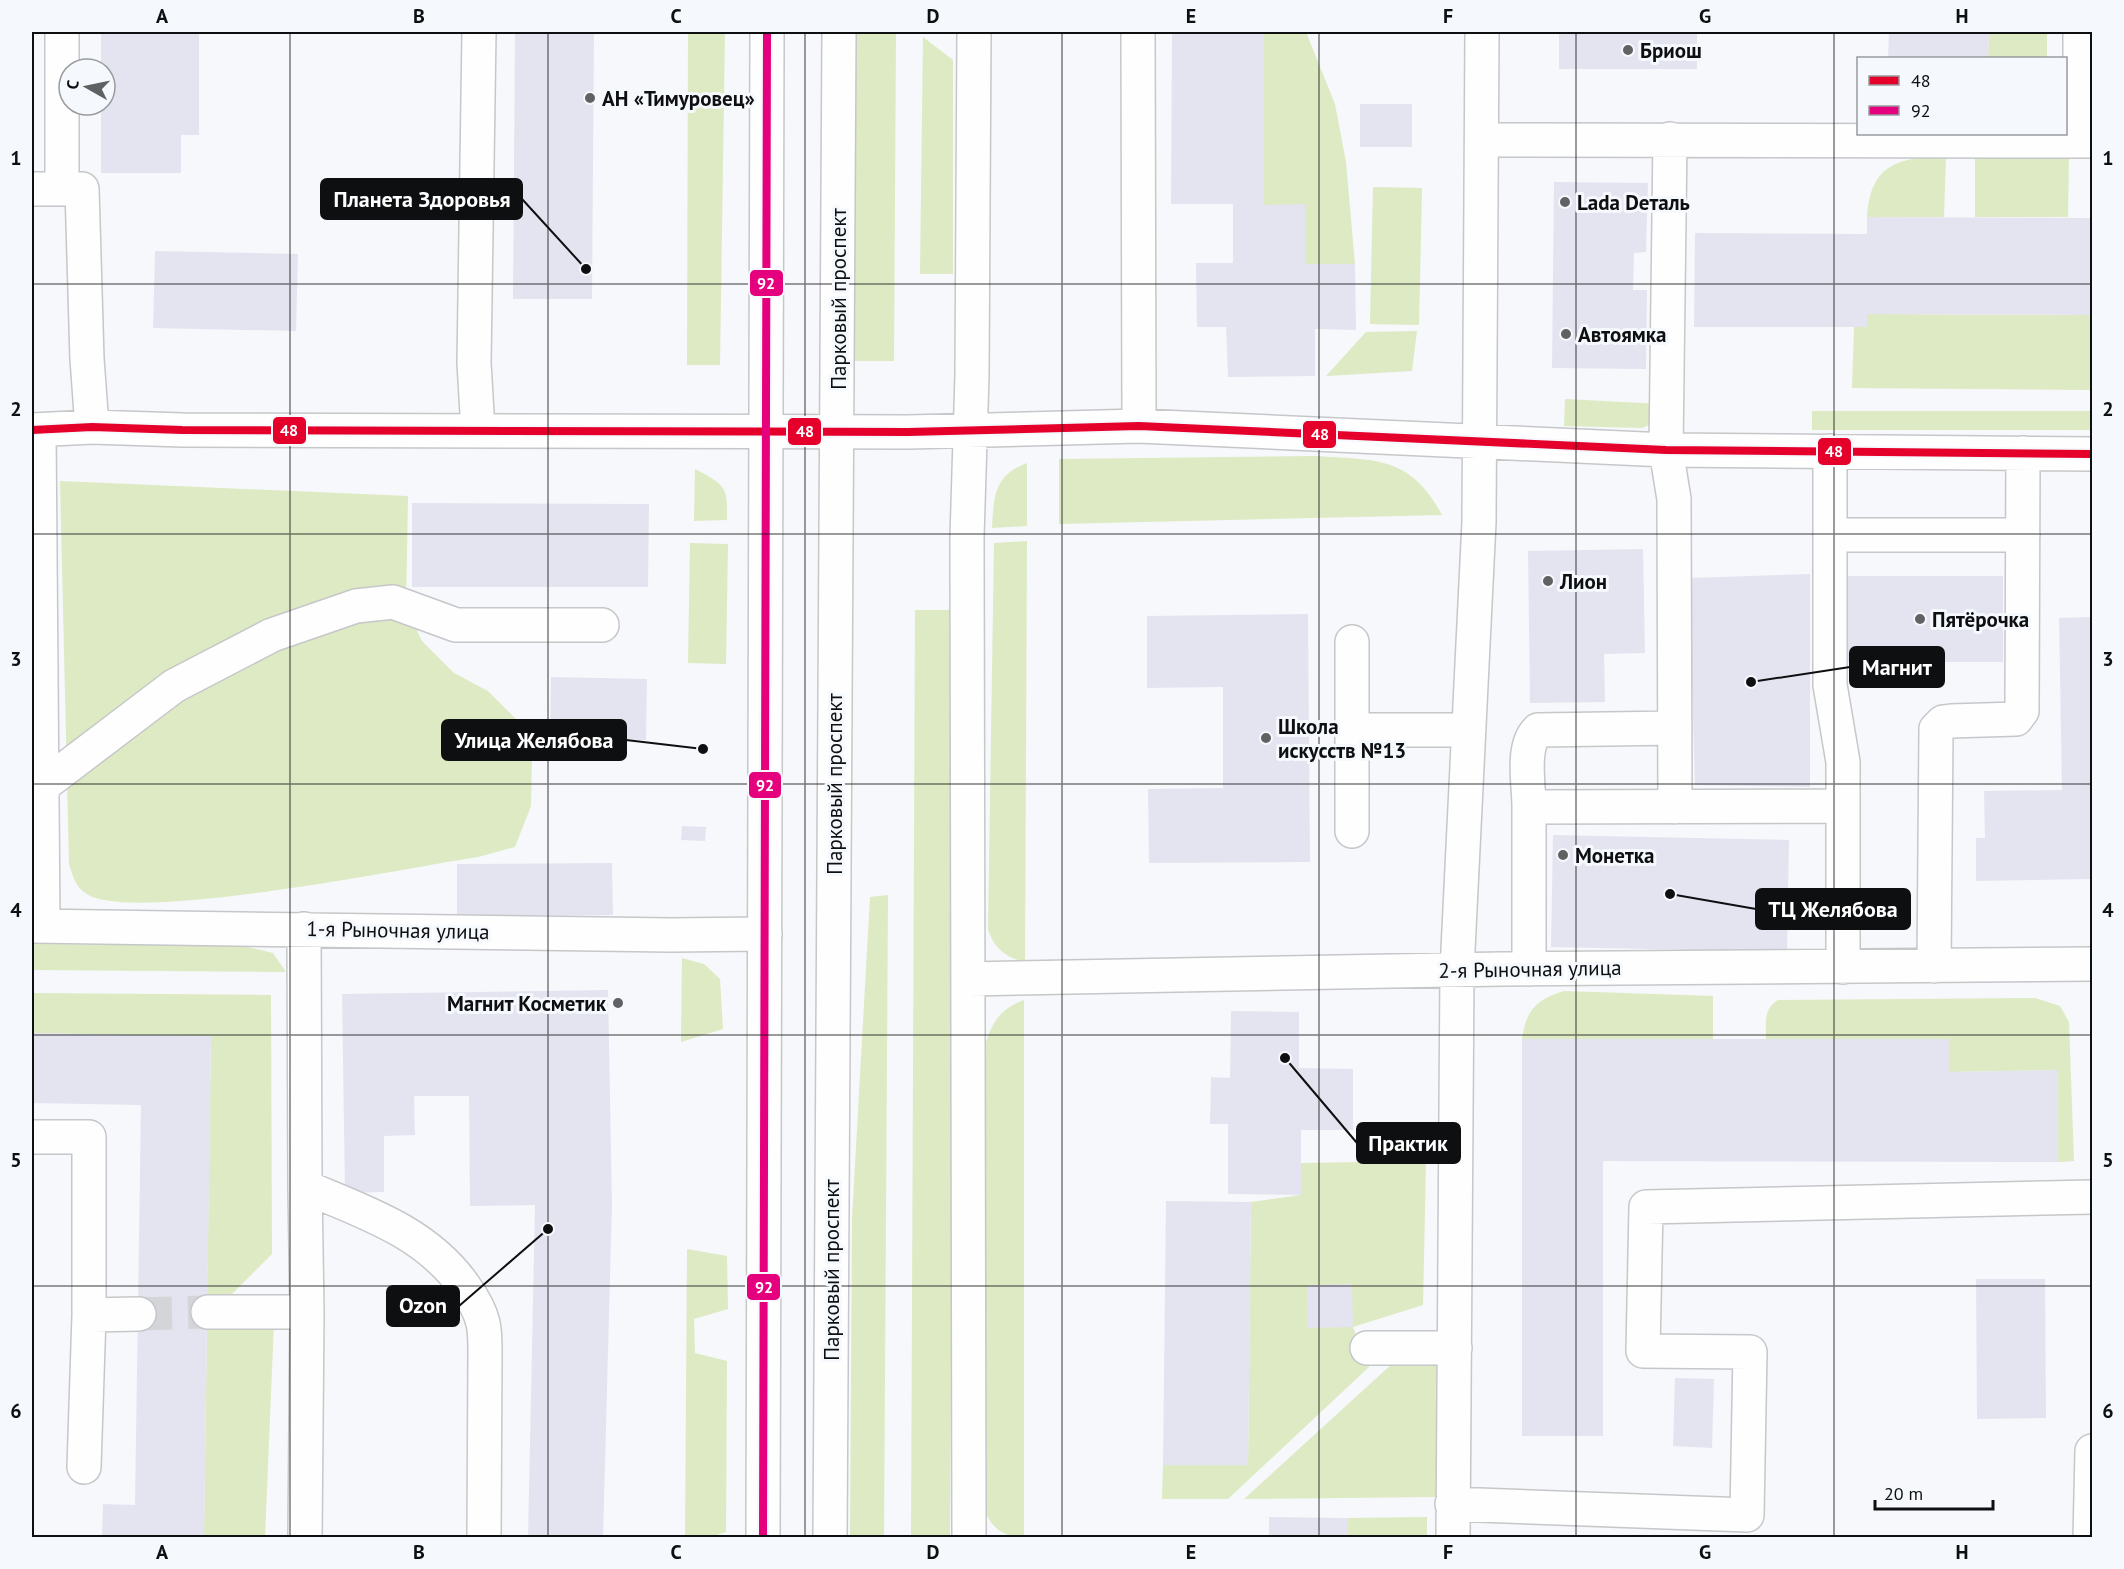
<svg xmlns="http://www.w3.org/2000/svg" width="2124" height="1569" font-family="'PT Sans',sans-serif">
	<style>
		.green { fill: #ddeac3 }
		.building { fill: #e4e4f1 }
		.lines { fill: none; stroke-linecap: round; stroke-linejoin: round }
		.minor-tunnel { stroke: #d3d5d8; stroke-width: 33; stroke-dasharray: 33 16; stroke-linecap: butt }
		.minor-casing { stroke: #c5c7c9; stroke-width: 36 }
		.major-casing { stroke: #c5c7c9; stroke-width: 36 }
		.minor { stroke: #fefefe; stroke-width: 33 }
		.major { stroke: #fefefe; stroke-width: 33 }
		.bus-1-casing { stroke: #f5f8fc; stroke-width: 12 }
		.bus-2-casing { stroke: #f5f8fc; stroke-width: 12 }
		.bus-1 { stroke: #e4002b; stroke-width: 8 }
		.bus-2 { stroke: #e5007d; stroke-width: 8 }
		.grid { fill: none; stroke: #0e0f11; stroke-width: 1.5; stroke-opacity: 0.55 }
		.poi-dot { fill: #5f6163; stroke: #f5f8fc; stroke-width: 2 }
		.labels { text-anchor: middle; dominant-baseline: central; stroke-width: 6; stroke-linejoin: round; paint-order: stroke }
		.poi-label { font-size: 21px; font-weight: bold; fill: #0e0f11; stroke: #f5f8fc; text-anchor: start }
		.street-label { font-size: 21px; fill: #0e0f11; stroke: #f5f8fc }
		.leader { fill: none; stroke: #0e0f11; stroke-width: 2 }
		.callout-dot { fill: #0e0f11; stroke: #f5f8fc; stroke-width: 2 }
		.callout { fill: #0e0f11; stroke: #0e0f11; stroke-width: 2 }
		.callout-label { font-size: 22px; text-anchor: middle; font-weight: bold; fill: #fff }
		.line-badge { stroke: #f5f8fc; stroke-width: 2 }
		.badge-label { font-size: 16px; text-anchor: middle; font-weight: bold; fill: #fff }
		.neatline { fill: none; stroke: #0e0f11; stroke-width: 2 }
		.grid-label { font-size: 20px; text-anchor: middle; font-weight: bold; fill: #0e0f11 }
	</style>
	<rect width="100%" height="100%" fill="#f6f8fb"/>
	<!-- green -->
	<path class="green" d="M688 32H725L720 365H687Z
		M854 32H896L894 361H853Z
		M1264 32H1306L1335 104 1346 162 1355 264H1305V205H1264Z
		M1989 32H2047V58H1988Z
		M923 37 953 60V274H920Z
		M1975 154H2069L2068 217H1975Z
		M1946 155 1944 217H1867C1871 162 1899 159 1946 155Z
		M1373 187 1422 188 1419 325 1370 324Z
		M1867 314 2092 315V390L1852 388 1854 327H1867Z
		M1417 331 1412 371 1326 376 1366 332Z
		M1565 399 1662 404 1658 421 1642 428 1564 426Z
		M1812 411H2092V430H1812Z
		M1315 456C1376 460 1411 456 1442 515L1059 524V459Z
		M1027 463V526L992 528C994 496 994 475 1027 463Z
		M695 469C725 485 728 486 727 520L694 521Z
		M60 481 408 496 406 608 422 641 454 673 488 691 518 721 532 756 531 806 515 847 478 857C412 867 132 924 87 894 75 887 73 876 69 864Z
		M1027 541 1025 962C1005 957 995 949 988 930L994 543Z
		M690 543 728 544 726 664 688 663Z
		M915 610H955L950 1537 911 1538Z
		M888 895 884 1537H850L852 1219 870 897Z
		M32 944 244 946 273 953 286 972 32 970Z
		M682 958 704 964 720 979 723 1029 681 1042Z
		M1564 991 1713 996V1039H1522C1526 1011 1536 999 1564 991Z
		M32 993 271 995 272 1254 230 1296 207 1299 211 1037 32 1033Z
		M2035 998 2060 1006 2069 1022 2074 1161 2058 1162 2057 1070 1950 1072V1039H1766C1766 1024 1763 1009 1778 1000Z
		M1024 1000V1537C998 1537 989 1524 981 1501L984 1049C991 1024 999 1009 1024 1000Z
		M1426 1161 1423 1305 1353 1327 1369 1367 1228 1499H1162L1163 1465H1248L1251 1202 1301 1195V1163Z
		M687 1249 727 1256 728 1309 694 1319 695 1353 727 1361 726 1532 710 1537H685Z
		M274 1322 265 1537 204 1538 207 1324Z
		M1437 1360 1436 1497 1244 1499 1393 1363Z
		M1427 1517V1537L1348 1538V1518Z"/>
	<!-- building -->
	<path class="building" d="M101 32H199V135H181V173H101V105H105V69H101Z
		M515 32H594L592 299H513Z
		M1172 32H1264V205L1305 204V264H1355L1356 330 1315 329V376L1228 377 1226 327H1197L1196 263H1233V204H1171Z
		M1559 32H1697V69H1559Z
		M1889 32H1989L1988 58H1888Z
		M1360 104H1412V147H1360Z
		M1554 182 1648 183 1646 252 1634 253 1633 290H1647L1646 369 1552 368Z
		M1867 217 2092 218V315L1867 314V327H1694L1695 233 1867 234Z
		M155 251 298 254 296 331 153 328Z
		M412 503 649 504 648 587H412Z
		M1643 549 1645 653 1604 654 1605 702 1530 703 1528 551Z
		M1810 574V787L1695 785 1689 578Z
		M1838 576H2003V662H1837Z
		M1308 614 1310 862 1149 863 1148 789 1223 788V687L1147 688V616Z
		M2092 617V879L1976 881V838H1985L1984 791 2062 790 2059 618Z
		M551 677 647 679 646 740 550 738Z
		M682 826 706 827 705 841 681 840Z
		M1553 835 1789 840 1787 952 1551 947Z
		M612 863 613 915 457 916V864Z
		M608 990 612 1204 603 1538H528L535 1205 470 1206 469 1096H414L415 1135 384 1136V1192L345 1193 342 994Z
		M1231 1011 1299 1012V1068L1353 1069V1130H1301V1195L1228 1194V1124H1210L1211 1077 1230 1078Z
		M32 1033 211 1036 204 1538H102L103 1504 135 1505 141 1105 32 1103Z
		M1522 1039H1950V1072L2058 1070V1162L1603 1161V1436H1522Z
		M1166 1201 1251 1202 1248 1465H1163Z
		M1976 1279H2045L2046 1418 1977 1419Z
		M1352 1284 1353 1327 1308 1328 1307 1285Z
		M1675 1378 1714 1379 1712 1448 1673 1446Z
		M1269 1517 1348 1518V1538H1269Z"/>
	<g class="lines">
		<!-- minor-tunnel -->
		<path class="minor-tunnel" d="M139 1314 208 1312"/>
		<!-- minor casing -->
		<g class="minor-casing">
			<path id="minor" d="M62 32V189
				M1138 32 1139 426
				M1670 139 1666 450 1674 499 1675 807
				M1482 140 2092 141
				M2080 141V32
				M32 189H82L87 359 92 427
				M32 430 92 427 182 430 908 432 1139 426 1666 450 2092 454
				M39 430 43 926
				M478 430 474 363 479 32
				M1830 451V685L1843 762V806
				M1830 535H2023
				M1352 642V730H1469
				M1352 730V831
				M41 787 174 686 272 635 356 606 393 602 456 625H602
				M1529 807C1529 784 1521 746 1538 730L1675 728
				M32 926 670 935 765 934
				M304 929 305 1187C364 1212 426 1232 464 1286 472 1297 480 1310 483 1323 485 1332 485 1342 485 1351L484 1538
				M1934 966 1936 729 1943 722 1951 721 2016 719 2022 711 2023 453
				M1529 969V807L1843 806V967
				M969 979 1502 969 2092 964
				M32 1137H89V1315L84 1467
				M208 1312H307L305 1187
				M89 1315 139 1314
				M1367 1348H1455
				M1452 1504 1747 1515 1750 1352 1643 1351 1646 1207 2092 1197
				M305 1538 307 1312
				M969 1538 967 537 972 375 974 32
				M1453 1538 1457 970 1479 522 1482 32
				M2090 1538 2092 1451"/>
		</g>
		<!-- major casing -->
		<g class="major-casing">
			<path id="major" d="M763 1538 767 32
				M830 1538 839 32"/>
		</g>
		<!-- minor -->
		<use href="#minor" class="minor"/>
		<!-- major -->
		<use href="#major" class="major"/>
		<!-- bus-1 casing -->
		<g class="bus-1-casing">
			<path id="bus-1" d="M32 430 92 427 182 430 908 432 1139 426 1666 450 2092 454"/>
		</g>
		<!-- bus-2 casing -->
		<g class="bus-2-casing">
			<path id="bus-2" d="M763 1538 767 32"/>
		</g>
		<!-- bus-1 -->
		<use href="#bus-1" class="bus-1"/>
		<!-- bus-2 -->
		<use href="#bus-2" class="bus-2"/>
	</g>
	<!-- grid -->
	<path class="grid" d="M290 32V1538M548 32V1538M805 32V1538M1062 32V1538M1319 32V1538M1576 32V1538M1834 32V1538M32 284H2092M32 534H2092M32 784H2092M32 1035H2092M32 1286H2092"/>
	<!-- markers -->
	<g class="poi-dot">
		<circle cx="1628" cy="50" r="6"/>
		<circle cx="590" cy="98" r="6"/>
		<circle cx="1565" cy="202" r="6"/>
		<circle cx="1566" cy="334" r="6"/>
		<circle cx="1548" cy="581" r="6"/>
		<circle cx="1920" cy="619" r="6"/>
		<circle cx="1266" cy="738" r="6"/>
		<circle cx="1563" cy="855" r="6"/>
		<circle cx="618" cy="1003" r="6"/>
	</g>
	<g class="labels">
		<!-- poi labels -->
		<g class="poi-label">
			<text x="1640" y="50">Бриош</text>
			<text x="602" y="98">АН «Тимуровец»</text>
			<text x="1577" y="202">Lada Dеталь</text>
			<text x="1578" y="334">Автоямка</text>
			<text x="1560" y="581">Лион</text>
			<text x="1932" y="619">Пятёрочка</text>
			<text x="1278" y="726">Школа<tspan x="1278" dy="24">искусств №13</tspan></text>
			<text x="1575" y="855">Монетка</text>
			<text x="606" y="1003" text-anchor="end">Магнит Косметик</text>
		</g>
		<!-- street labels -->
		<g class="street-label">
			<text transform="translate(838 299) rotate(-90)">Парковый проспект</text>
			<text transform="translate(834 784) rotate(-90)">Парковый проспект</text>
			<text transform="translate(398 930) rotate(1)">1-я Рыночная улица</text>
			<text transform="translate(1530 969) rotate(-1)">2-я Рыночная улица</text>
			<text transform="translate(831 1270) rotate(-90)">Парковый проспект</text>
		</g>
	</g>
	<!-- callouts -->
	<path class="leader" d="M586 269L522 199M1751 682L1850 667M703 749L626 740M1670 894L1756 909M1285 1058L1357 1143M548 1229L459 1306"/>
	<g class="callout-dot">
		<circle cx="586" cy="269" r="6"/>
		<circle cx="1751" cy="682" r="6"/>
		<circle cx="703" cy="749" r="6"/>
		<circle cx="1670" cy="894" r="6"/>
		<circle cx="1285" cy="1058" r="6"/>
		<circle cx="548" cy="1229" r="6"/>
	</g>
	<g class="callout">
		<rect x="321" y="179" width="201" height="40" rx="6"/>
		<rect x="1850" y="647" width="94" height="40" rx="6"/>
		<rect x="442" y="720" width="184" height="40" rx="6"/>
		<rect x="1756" y="889" width="154" height="40" rx="6"/>
		<rect x="1357" y="1123" width="103" height="40" rx="6"/>
		<rect x="387" y="1286" width="72" height="40" rx="6"/>
	</g>
	<g class="callout-label">
		<text x="422" y="207">Планета Здоровья</text>
		<text x="1897" y="675">Магнит</text>
		<text x="534" y="748">Улица Желябова</text>
		<text x="1833" y="917">ТЦ Желябова</text>
		<text x="1408" y="1151">Практик</text>
		<text x="423" y="1313">Ozon</text>
	</g>
	<g class="line-badge">
		<rect x="749" y="269" width="35" height="28" rx="6" fill="#e5007d"/>
		<rect x="272" y="416" width="35" height="29" rx="6" fill="#e4002b"/>
		<rect x="787" y="417" width="35" height="29" rx="6" fill="#e4002b"/>
		<rect x="1302" y="420" width="35" height="29" rx="6" fill="#e4002b"/>
		<rect x="1817" y="437" width="35" height="29" rx="6" fill="#e4002b"/>
		<rect x="748" y="771" width="34" height="28" rx="6" fill="#e5007d"/>
		<rect x="746" y="1273" width="35" height="28" rx="6" fill="#e5007d"/>
	</g>
	<g class="badge-label">
		<text x="766" y="289">92</text>
		<text x="289" y="436">48</text>
		<text x="805" y="437">48</text>
		<text x="1320" y="440">48</text>
		<text x="1834" y="457">48</text>
		<text x="765" y="791">92</text>
		<text x="764" y="1293">92</text>
	</g>
	<!-- border -->
	<rect width="2124" height="1569" fill="none" stroke="#f5f8fc" stroke-width="66"/>
	<!-- legend -->
	<rect x="1857" y="57" width="210" height="78" fill="#f5f8fc" stroke="#999b9e" stroke-width="1.5"/>
	<rect x="1869" y="76" width="30" height="9" fill="#e4002b" stroke="#999b9e" stroke-width="1.5"/>
	<text x="1911" y="87" font-size="18" fill="#0e0f11">48</text>
	<rect x="1869" y="106" width="30" height="9" fill="#e5007d" stroke="#999b9e" stroke-width="1.5"/>
	<text x="1911" y="117" font-size="18" fill="#0e0f11">92</text>
	<!-- north arrow -->
	<g transform="translate(87 87) rotate(279)"><circle r="28" fill="#f5f8fc" stroke="#999b9e" stroke-width="1.5"/>
	<path d="M0-4.5L10 22L0 15L-10 22Z" fill="#5f6163"/>
	<text y="-9" font-size="16" font-weight="bold" text-anchor="middle" fill="#0e0f11">С</text>
	</g>
	<!-- scale -->
	<path d="M1875 1500v9h118v-9" fill="none" stroke="#0e0f11" stroke-width="3"/>
	<text x="1884" y="1500" font-size="18" fill="#0e0f11" stroke="#f5f8fc" stroke-width="4.5" paint-order="stroke">20 m</text>
	<rect x="33" y="33" width="2058" height="1503" class="neatline"/>
	<g class="grid-label">
		<text x="162" y="23">A</text>
		<text x="419" y="23">B</text>
		<text x="676" y="23">C</text>
		<text x="933" y="23">D</text>
		<text x="1191" y="23">E</text>
		<text x="1448" y="23">F</text>
		<text x="1705" y="23">G</text>
		<text x="1962" y="23">H</text>
		<text x="16" y="165">1</text>
		<text x="2108" y="165">1</text>
		<text x="16" y="416">2</text>
		<text x="2108" y="416">2</text>
		<text x="16" y="666">3</text>
		<text x="2108" y="666">3</text>
		<text x="16" y="917">4</text>
		<text x="2108" y="917">4</text>
		<text x="16" y="1167">5</text>
		<text x="2108" y="1167">5</text>
		<text x="16" y="1418">6</text>
		<text x="2108" y="1418">6</text>
		<text x="162" y="1559">A</text>
		<text x="419" y="1559">B</text>
		<text x="676" y="1559">C</text>
		<text x="933" y="1559">D</text>
		<text x="1191" y="1559">E</text>
		<text x="1448" y="1559">F</text>
		<text x="1705" y="1559">G</text>
		<text x="1962" y="1559">H</text>
	</g>
</svg>
